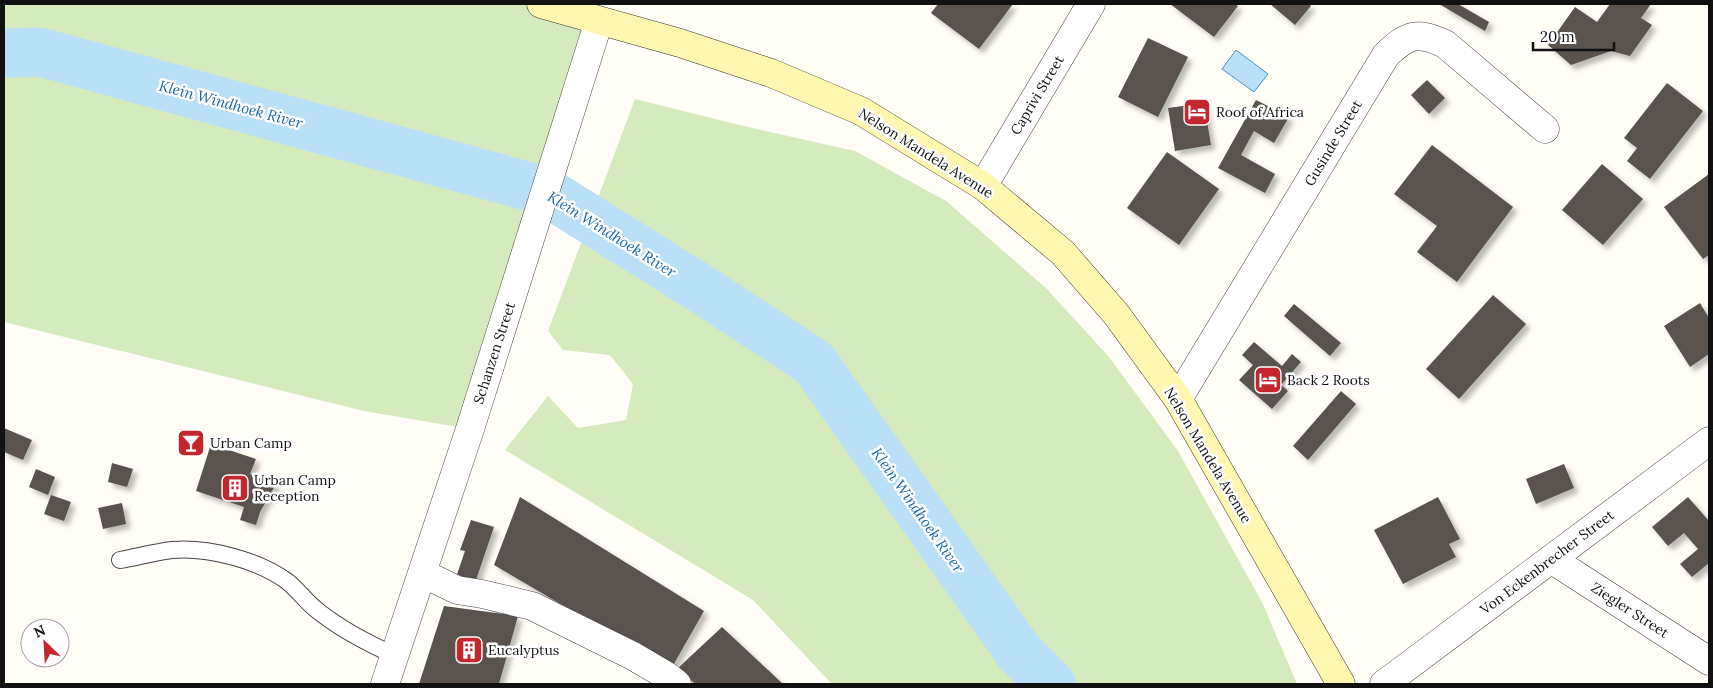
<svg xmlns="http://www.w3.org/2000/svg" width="1713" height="688" font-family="Lora,serif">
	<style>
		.green { fill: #d5ebbd }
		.water { fill: #b9e0f7; stroke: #3f96cf }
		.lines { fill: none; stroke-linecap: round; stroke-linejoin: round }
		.river { stroke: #b9e0f7; stroke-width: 49 }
		.building { fill: #5a524d; filter: url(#shadow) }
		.lane-casing { stroke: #444; stroke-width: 18 }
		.street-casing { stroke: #444; stroke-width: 29 }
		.secondary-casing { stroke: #333; stroke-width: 29 }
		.lane { stroke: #fff; stroke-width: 16 }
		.street { stroke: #fff; stroke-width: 28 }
		.secondary { stroke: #fff6b0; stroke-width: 28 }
		.labels { text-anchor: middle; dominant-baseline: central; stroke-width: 5; stroke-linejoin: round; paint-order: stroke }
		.street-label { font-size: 14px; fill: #111; stroke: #fff }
		.poi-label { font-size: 14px; fill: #111; stroke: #fff; text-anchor: start }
		.water-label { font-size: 15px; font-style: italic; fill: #1768a6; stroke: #fff }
	</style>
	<defs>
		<filter id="shadow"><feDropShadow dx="4.5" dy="4.5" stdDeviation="2.5" flood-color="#0004"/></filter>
	</defs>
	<rect width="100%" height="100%" fill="#fffdf5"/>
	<!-- green -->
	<path class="green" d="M4 4H541L599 21 470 429 364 411 4 322Z
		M635 99 748 127 855 151 946 201 1046 288 1109 357 1178 451 1262 602 1297 684H832L753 600 505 450 548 396 578 428 626 420 633 384 610 355 563 350 548 331Z"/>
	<!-- water -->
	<path class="water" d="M1236 50 1268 74 1254 92 1222 69Z"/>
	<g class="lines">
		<!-- river -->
		<path class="river" d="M4 53 40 52 545 191 703 290 814 363 1019 652 1051 684"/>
	</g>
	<!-- building -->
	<path class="building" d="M938 4H1013L979 49 931 13Z
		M1170 4H1235L1238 6 1214 37Z
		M1270 4H1309L1311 6 1295 25Z
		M1439 4H1458L1489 22 1485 31Z
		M1610 4H1651L1641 18 1652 25 1630 56 1611 51 1571 65 1548 45 1575 7 1597 22Z
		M1148 38 1188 57 1158 117 1118 97Z
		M1427 80 1445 98 1429 114 1411 95Z
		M1667 83 1703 111 1650 179 1627 161 1637 148 1624 138Z
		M1256 100 1289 117 1274 143 1254 131 1241 155 1275 174 1265 193 1218 168Z
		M1204 103 1211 145 1175 151 1168 108Z
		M1432 145 1513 207 1457 282 1417 252 1437 226 1394 194Z
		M1167 152 1219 189 1179 245 1127 208Z
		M1602 164 1643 199 1603 245 1562 210Z
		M1709 174V255L1703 259 1664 207Z
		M1493 295 1526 324 1459 399 1426 369Z
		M1700 303 1709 318V354L1690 367 1664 326Z
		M1294 304 1341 343 1330 356 1284 316Z
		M1254 342 1282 366 1292 354 1301 362 1281 385 1288 391 1272 409 1239 380 1253 365 1242 355Z
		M1341 391 1356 404 1308 460 1293 446Z
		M4 428 32 440 23 460 4 452Z
		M211 444 256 459 250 474 276 484 260 512 256 525 240 520 244 507 196 491Z
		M112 463 133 469 127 487 108 482Z
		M1564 464 1574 488 1536 504 1526 479Z
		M36 469 55 477 48 495 29 487Z
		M51 495 71 502 64 521 44 514Z
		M520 497 704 611 671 669 494 565Z
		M1438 497 1460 539 1449 544 1456 557 1403 584 1374 530Z
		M1688 497 1709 521V563L1692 577 1680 564 1698 549 1684 533 1668 546 1652 527Z
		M122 503 126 524 103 529 98 508Z
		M471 520 494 527 476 580 467 577 463 586 454 583 465 551 460 550Z
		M444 606 518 616 499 684H419Z
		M722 627 783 684H695L678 668Z"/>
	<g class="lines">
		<!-- lane casing -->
		<g class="lane-casing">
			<path id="lane" d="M120 560C137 557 155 552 172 550 208 547 259 560 288 582 299 591 307 603 318 611 342 630 367 643 394 655"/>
		</g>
		<!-- street casing -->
		<g class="street-casing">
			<path id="street" d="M983 186 1091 4
				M1178 399 1386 55C1408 34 1417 31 1445 44L1545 129
				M1551 559 1709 661
				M422 573 457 590 482 594 532 606 633 656 667 676 677 684
				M385 684 470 429 599 21
				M1384 684 1709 441"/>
		</g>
		<!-- secondary casing -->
		<g class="secondary-casing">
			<path id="secondary" d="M541 4 680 43 771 73 861 111 983 186 1063 253 1116 314 1178 399 1341 684"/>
		</g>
		<!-- lane -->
		<use href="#lane" class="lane"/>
		<!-- street -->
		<use href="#street" class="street"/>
		<!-- secondary -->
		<use href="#secondary" class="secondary"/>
	</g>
	<!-- icons -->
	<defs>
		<g id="hotel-square" transform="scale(1.4375)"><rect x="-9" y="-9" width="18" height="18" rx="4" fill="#c4262e" stroke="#fff"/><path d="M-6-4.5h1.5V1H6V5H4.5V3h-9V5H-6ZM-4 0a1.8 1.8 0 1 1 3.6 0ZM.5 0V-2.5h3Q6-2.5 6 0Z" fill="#fff"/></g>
		<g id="bar-square" transform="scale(1.4375)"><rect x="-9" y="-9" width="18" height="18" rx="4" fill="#c4262e" stroke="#fff"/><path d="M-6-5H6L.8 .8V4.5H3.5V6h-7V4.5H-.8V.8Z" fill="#fff"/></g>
		<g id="building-square" transform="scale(1.4375)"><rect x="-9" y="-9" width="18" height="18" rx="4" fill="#c4262e" stroke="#fff"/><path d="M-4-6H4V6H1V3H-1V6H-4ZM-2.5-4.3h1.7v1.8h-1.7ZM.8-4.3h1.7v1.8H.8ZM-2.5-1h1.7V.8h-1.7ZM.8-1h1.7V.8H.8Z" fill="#fff"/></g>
	</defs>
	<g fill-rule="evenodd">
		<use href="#hotel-square" x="1197" y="112"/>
		<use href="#hotel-square" x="1268" y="380"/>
		<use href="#bar-square" x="191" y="443"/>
		<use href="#building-square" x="235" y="488"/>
		<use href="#building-square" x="469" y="650"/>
	</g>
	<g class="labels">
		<!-- street labels -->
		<g class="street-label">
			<text transform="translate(1037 95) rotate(-59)">Caprivi Street</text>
			<text transform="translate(1333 143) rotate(-59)">Gusinde Street</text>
			<text transform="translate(926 153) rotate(32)">Nelson Mandela Avenue</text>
			<text transform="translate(494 353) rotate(-72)">Schanzen Street</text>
			<text transform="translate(1208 455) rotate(59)">Nelson Mandela Avenue</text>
			<text transform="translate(1547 562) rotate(-37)">Von Eckenbrecher Street</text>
			<text transform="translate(1630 610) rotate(33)">Ziegler Street</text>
		</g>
		<!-- poi labels -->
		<g class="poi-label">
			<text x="1216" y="112">Roof of Africa</text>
			<text x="1287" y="380">Back 2 Roots</text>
			<text x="210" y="443">Urban Camp</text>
			<text x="254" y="480">Urban Camp<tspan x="254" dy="16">Reception</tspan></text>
			<text x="488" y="650">Eucalyptus</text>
		</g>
		<!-- water labels -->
		<g class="water-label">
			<text transform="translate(231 104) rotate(15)">Klein Windhoek River</text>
			<text transform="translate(612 234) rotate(32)">Klein Windhoek River</text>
			<text transform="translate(918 510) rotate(55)">Klein Windhoek River</text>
		</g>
	</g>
	<!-- border -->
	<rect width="1713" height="688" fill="none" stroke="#111111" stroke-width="10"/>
	<!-- north arrow -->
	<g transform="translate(45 643) rotate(335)"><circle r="24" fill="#ffffff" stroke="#a0a0a0"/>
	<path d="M0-4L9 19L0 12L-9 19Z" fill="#c4262e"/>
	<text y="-8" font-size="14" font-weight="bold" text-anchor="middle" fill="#111111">N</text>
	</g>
	<!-- scale -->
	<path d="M1533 42v8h81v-8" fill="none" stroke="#111111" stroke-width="2.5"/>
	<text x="1540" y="42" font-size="15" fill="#111111" stroke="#ffffff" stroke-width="4" paint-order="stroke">20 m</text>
</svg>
